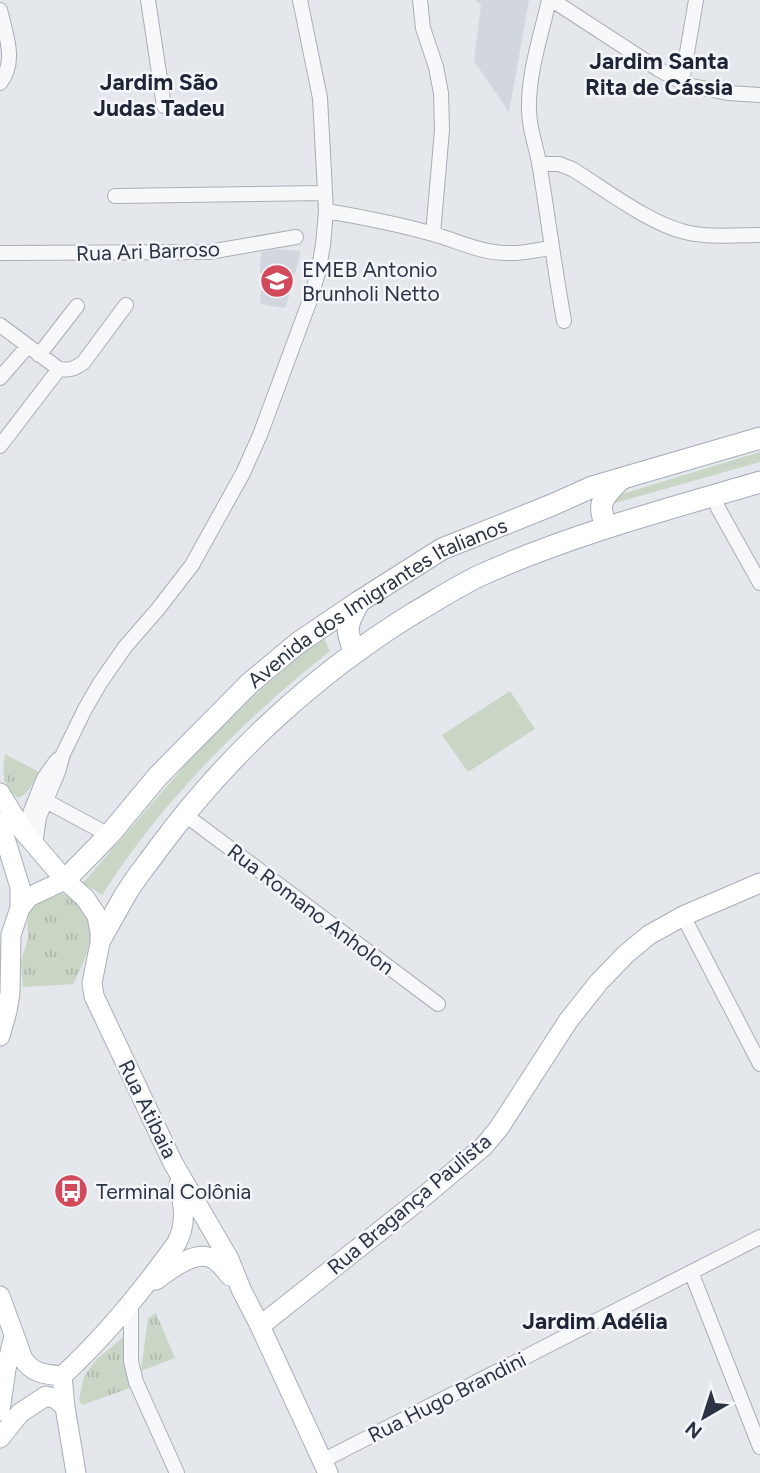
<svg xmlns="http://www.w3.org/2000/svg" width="760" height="1473" font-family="Figtree,sans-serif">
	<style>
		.built { fill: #d2d6de }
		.grass { fill: #c9d6c5 }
		.park { fill: url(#park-tufts) }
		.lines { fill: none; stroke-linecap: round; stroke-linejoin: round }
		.street-casing { stroke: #a9aeb7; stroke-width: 16 }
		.secondary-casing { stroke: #a9aeb7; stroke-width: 21 }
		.primary-casing { stroke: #a3abb8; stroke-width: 23 }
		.street { stroke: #f7f8fa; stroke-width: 14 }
		.secondary { stroke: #fff; stroke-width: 19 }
		.primary { stroke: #fff; stroke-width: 21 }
		.labels { text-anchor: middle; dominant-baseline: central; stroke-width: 5; stroke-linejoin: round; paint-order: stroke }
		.street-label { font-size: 21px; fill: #2b3445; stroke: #f4f6f9 }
		.poi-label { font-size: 21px; fill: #2b3445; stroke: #f4f6f9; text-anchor: start }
		.neighbourhood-label { font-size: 23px; font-weight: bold; fill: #1d2536; stroke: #f4f6f9 }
	</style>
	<defs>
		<pattern id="park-tufts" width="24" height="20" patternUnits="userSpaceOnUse" patternTransform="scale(1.75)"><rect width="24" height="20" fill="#c9d6c5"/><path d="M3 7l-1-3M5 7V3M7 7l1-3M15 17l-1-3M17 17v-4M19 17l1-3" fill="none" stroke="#adb8ab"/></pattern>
	</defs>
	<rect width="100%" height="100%" fill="#e4e7ec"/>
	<!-- built -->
	<path class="built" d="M475 0H529L509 112 474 61 481 5Z
		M276 249 301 251 286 307 283 308 260 304 262 277 260 271 261 252Z"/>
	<!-- grass -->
	<path class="grass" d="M760 452V462L615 503 612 497Z
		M323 636 330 651C243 720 162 801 102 895L83 883 195 754 255 695Z
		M510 691 535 729 468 772 442 735Z"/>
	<!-- park -->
	<path class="park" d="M5 754 39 772C34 783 29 793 18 798 2 786 2 773 5 754Z
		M52 892C64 894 80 897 88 908 100 926 83 967 73 984L23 987 21 962 28 938 27 907Z
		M156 1313 175 1358 141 1371 148 1318Z
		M129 1332 127 1353 130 1388 82 1405 79 1400 84 1376 96 1360Z"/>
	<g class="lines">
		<!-- street casing -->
		<g class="street-casing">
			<path id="street" d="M148 0 164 106
				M420 0 423 28 436 67 441 93 442 130 433 234
				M549 0C541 36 528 73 529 110 529 130 537 148 540 168 548 219 555 270 564 321
				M552 0 658 69 682 82 692 86 728 93 760 95
				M0 10C6 35 17 62 0 83
				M682 82 696 0
				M539 164H559L572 169C605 189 648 223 685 232 708 238 736 235 760 235
				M115 196 325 193
				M326 211C362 217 398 224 433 234 458 241 481 253 507 253 522 254 536 250 551 248
				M0 253 209 252 296 237
				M0 325 59 369
				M39 355 77 306
				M0 378 28 346
				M0 446 59 369C70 371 75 368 83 363L126 305
				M714 495 718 508 760 583
				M46 801 109 835
				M184 814 438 1004
				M23 831 44 778 57 760
				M35 845 39 817 58 772 63 754 85 709 100 683 125 647 158 609 192 565 243 473 260 435 310 300 318 273 323 245 326 211 320 98 300 0
				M683 916 760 1064
				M691 1272 760 1447
				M131 1303V1361L136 1382 177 1473
				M322 1461 760 1237"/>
		</g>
		<!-- secondary casing -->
		<g class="secondary-casing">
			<path id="secondary" d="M0 793 23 831 65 880 85 898 97 916 101 938 92 983 94 996 173 1163 229 1259 241 1289 260 1326 328 1473
				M0 822 20 887V908L11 935 10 993 7 1011 0 1036
				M20 908 29 897 65 880
				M156 1280C168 1271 192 1252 208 1257 218 1259 224 1269 230 1276
				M0 1296 23 1359C33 1374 45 1374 62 1376
				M260 1326 428 1193 484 1146 499 1128 568 1021 599 982 626 954 649 935 683 916 760 883
				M62 1376C105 1337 142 1291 176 1244 187 1225 184 1205 179 1184
				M62 1376 65 1407 76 1473
				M0 1411 6 1369 14 1336
				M0 1438 20 1413 46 1396 56 1399 65 1407"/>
		</g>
		<!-- primary casing -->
		<g class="primary-casing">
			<g id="primary">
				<path d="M607 527C595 503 604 496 621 479"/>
				<path d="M355 652C344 629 347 624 359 602"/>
				<path id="s1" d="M65 880 109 835 158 776 250 683 298 643 360 601 442 549 552 505 592 487 760 438"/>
				<path d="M101 938C110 923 118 907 127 892 136 877 148 863 158 849 227 755 315 674 414 613 435 601 456 587 479 576 569 535 665 510 760 482"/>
			</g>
		</g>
		<!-- street -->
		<use href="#street" class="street"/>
		<!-- secondary -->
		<use href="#secondary" class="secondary"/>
		<!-- primary -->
		<use href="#primary" class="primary"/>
	</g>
	<!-- icons -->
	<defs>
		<g id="school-disc" transform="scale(1.75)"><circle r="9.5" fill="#d1495b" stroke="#f4f6f9"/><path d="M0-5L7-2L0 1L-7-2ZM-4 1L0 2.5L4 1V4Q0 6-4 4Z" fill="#fff"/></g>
		<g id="bus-disc" transform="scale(1.75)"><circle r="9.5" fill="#d1495b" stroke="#f4f6f9"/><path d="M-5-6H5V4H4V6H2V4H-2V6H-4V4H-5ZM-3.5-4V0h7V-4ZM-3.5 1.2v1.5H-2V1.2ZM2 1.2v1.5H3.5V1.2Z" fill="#fff"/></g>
	</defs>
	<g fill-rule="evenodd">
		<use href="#school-disc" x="277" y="281"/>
		<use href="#bus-disc" x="71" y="1191"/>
	</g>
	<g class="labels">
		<!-- street labels -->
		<g class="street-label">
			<text transform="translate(148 251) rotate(-2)">Rua Ari Barroso</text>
			<text stroke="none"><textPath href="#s1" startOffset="422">Avenida dos Imigrantes Italianos</textPath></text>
			<text transform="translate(311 909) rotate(37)">Rua Romano Anholon</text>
			<text transform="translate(148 1109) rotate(64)">Rua Atibaia</text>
			<text transform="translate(409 1204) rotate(-40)">Rua Bragança Paulista</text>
			<text transform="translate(447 1397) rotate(-27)">Rua Hugo Brandini</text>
		</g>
		<!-- poi labels -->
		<g class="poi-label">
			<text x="302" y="269">EMEB Antonio<tspan x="302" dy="24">Brunholi Netto</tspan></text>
			<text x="96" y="1191">Terminal Colônia</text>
		</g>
		<!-- neighbourhood labels -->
		<g class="neighbourhood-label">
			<text x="659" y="61">Jardim Santa<tspan x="659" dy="26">Rita de Cássia</tspan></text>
			<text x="159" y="82">Jardim São<tspan x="159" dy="26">Judas Tadeu</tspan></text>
			<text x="595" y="1321">Jardim Adélia</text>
		</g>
	</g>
	<!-- north arrow -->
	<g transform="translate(704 1417) rotate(219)" stroke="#f4f6f9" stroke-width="5" paint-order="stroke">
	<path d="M0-5L12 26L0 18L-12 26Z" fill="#2b3445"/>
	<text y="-10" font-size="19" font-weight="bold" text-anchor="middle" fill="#2b3445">N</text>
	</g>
</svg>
